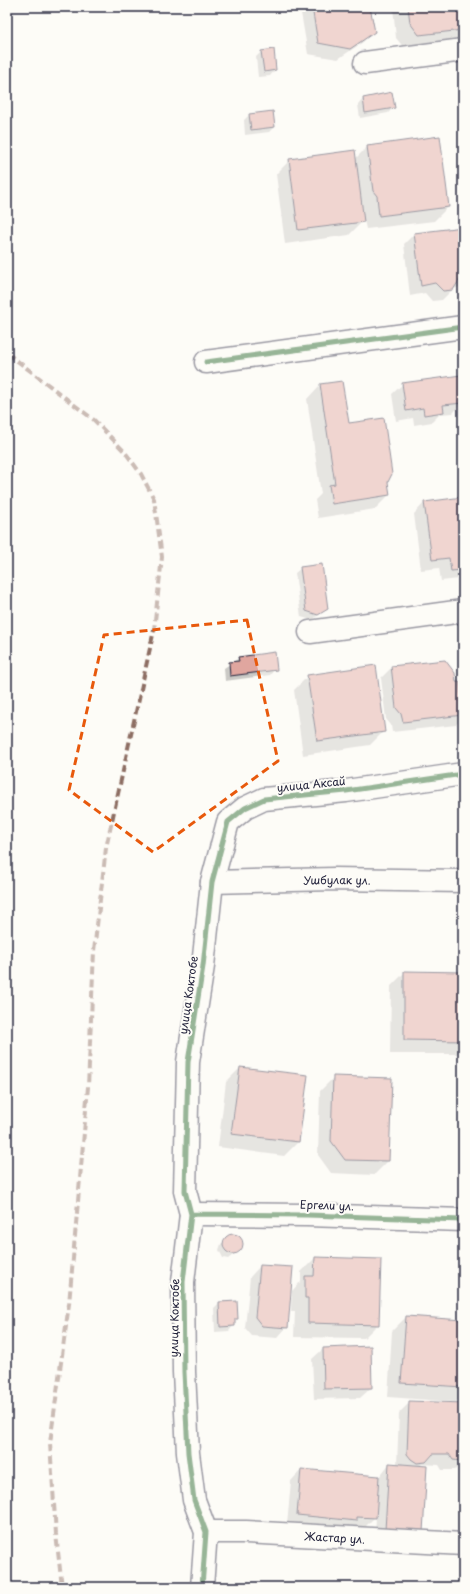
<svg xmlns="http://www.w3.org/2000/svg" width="470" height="1594" font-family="'Playpen Sans',sans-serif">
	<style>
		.shadow { fill: #0003 }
		.building { fill: #e0a69f; stroke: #22223b }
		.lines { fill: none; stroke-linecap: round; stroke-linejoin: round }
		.street-casing { stroke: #22223b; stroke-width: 25 }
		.street { stroke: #fdfcf7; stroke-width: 22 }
		.quiet { stroke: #8d6e63; stroke-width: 4; stroke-dasharray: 8 4; stroke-linecap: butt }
		.cycleway-casing { stroke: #fdfcf7; stroke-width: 8 }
		.cycleway { stroke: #1b5e20; stroke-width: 5 }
		.marked { fill: none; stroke: #e8590c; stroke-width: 3; stroke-dasharray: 8 5; stroke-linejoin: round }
		.labels { text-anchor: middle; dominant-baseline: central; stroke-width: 4; stroke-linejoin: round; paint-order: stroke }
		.street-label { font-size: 11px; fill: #22223b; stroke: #fdfcf7 }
	</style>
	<rect width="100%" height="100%" fill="#fdfcf7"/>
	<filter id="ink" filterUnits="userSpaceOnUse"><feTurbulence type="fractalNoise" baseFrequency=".025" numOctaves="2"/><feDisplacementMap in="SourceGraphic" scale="8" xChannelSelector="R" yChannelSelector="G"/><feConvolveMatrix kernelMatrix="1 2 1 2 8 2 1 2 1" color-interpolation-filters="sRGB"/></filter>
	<g filter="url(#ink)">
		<!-- shadow -->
		<path class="shadow" d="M300 7H369L374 31 363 42 338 59 308 54Z
			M393 7H463V42L405 49 396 38Z
			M273 50 275 70 270 76 258 77 256 57 261 52Z
			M363 99 394 107 388 113 360 118 358 105Z
			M272 112 274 127 269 132 245 135 244 120 249 115Z
			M367 147 448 207 434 221 366 229 364 220 349 235 285 244 276 174 290 160 355 159Z
			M463 228V286L453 289 442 300 432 301 425 293 410 296 404 244 414 234Z
			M460 376 463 402 453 413 440 414 432 422 414 425 413 418 396 421 392 394 403 384Z
			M320 385 387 482 389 495 375 509 318 518 315 500 321 494 307 399Z
			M463 498V575L459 579 441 581 439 568 421 570 414 514 424 503Z
			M301 568 327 608 312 620 301 617 295 573Z
			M239 658 275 669 270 675 225 681 224 668Z
			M392 667 455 683 461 695H463V717L456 725 392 732 391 725 386 719 381 678Z
			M308 676 384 731 370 745 303 755 294 690Z
			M405 972 463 973V1048L457 1054H390L391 986Z
			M240 1068 298 1142 284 1156 218 1147 226 1082Z
			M334 1077 388 1161 374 1175 331 1173 318 1155 320 1091Z
			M232 1236 240 1238 242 1243V1248L228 1259 223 1258 219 1250 221 1244Z
			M315 1258 378 1324 364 1338 294 1337 295 1311H291L292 1291 301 1281V1272Z
			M260 1266 287 1327 277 1338 252 1336 245 1328 250 1277Z
			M219 1303 237 1319 234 1322V1325L229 1331 215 1332 214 1308Z
			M406 1317 463 1321V1395L456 1402 388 1397 392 1331Z
			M370 1347 371 1388 360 1398 314 1399 312 1359 323 1349Z
			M410 1402 463 1404V1462L455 1470H442L439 1465 422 1464 420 1466 422 1532 375 1540 376 1516 364 1528 287 1525 291 1481 301 1470 379 1477 389 1464 397 1465 399 1413Z"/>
		<!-- building -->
		<path class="building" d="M312 7H370L375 32 350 49 318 43Z
			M408 7H463V30L419 35 410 23Z
			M274 49 276 70 264 72 261 51Z
			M392 92 395 108 365 113 363 98Z
			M273 111 275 127 251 130 249 114Z
			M440 136 449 207 379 216 377 196 373 191 367 146Z
			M355 150 364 222 298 230 289 159Z
			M463 227V279H460L453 290 443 291 435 283 421 286 414 233Z
			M461 375 463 403 443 405 444 412 424 415 423 408 406 411 402 383Z
			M342 381 349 423 384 418 392 474 388 482 390 495 332 504 329 485 335 484 320 384Z
			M463 497V570L451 571 449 558 432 560 424 502Z
			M322 564 328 609 318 615 306 611 300 567Z
			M275 652 277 670 230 676 229 662 239 661 238 657Z
			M445 660 455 673 456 682H460L461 694H463V715L403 722 401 714 396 708 391 666Z
			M376 665 385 732 317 741 307 675Z
			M404 971 463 972V1041L404 1040Z
			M240 1067 308 1075 299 1142 231 1134Z
			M333 1076 392 1078 389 1161 345 1160 331 1141Z
			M223 1244a10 10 0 1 1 20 0a10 10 0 1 1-20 0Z
			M315 1257 381 1259 379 1325 308 1323V1298H305V1276H314Z
			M260 1265 293 1267 288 1328 262 1326 255 1317Z
			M237 1301 238 1319H235V1326L220 1327 219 1302Z
			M406 1316 463 1320V1387L401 1383Z
			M371 1346 372 1388 324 1389 323 1348Z
			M409 1401 463 1403V1461L453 1460 449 1454H433L426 1462 417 1463 411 1459 407 1454Z
			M389 1463 427 1466 423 1532 385 1530Z
			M301 1469 379 1476 376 1518 357 1517V1521L297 1515Z"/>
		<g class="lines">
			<!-- street casing -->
			<g class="street-casing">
				<g id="street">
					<path d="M365 63 463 50"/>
					<path d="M206 362 463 327"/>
					<path d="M310 632 463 611"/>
					<path id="s1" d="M212 882 334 879 463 881"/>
					<path d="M191 1214 307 1215 463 1220"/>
					<path id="s2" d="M206 1532H246L463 1544"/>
					<path d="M202 1587 206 1532 194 1500 188 1453 184 1372 183 1282 191 1214 185 1191 188 1062 203 966 212 882 228 822 245 808 264 799 346 791 463 774"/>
				</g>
			</g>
			<!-- street -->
			<use href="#street" class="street"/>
			<!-- quiet -->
			<path class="quiet" d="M7 353 94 420 125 452 141 474 154 499 162 557 154 630 106 848 94 951 88 1087 69 1304 50 1443 56 1534 62 1587"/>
			<!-- cycleway casing -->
			<g class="cycleway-casing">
				<path id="cycleway" d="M206 362 463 327
					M191 1214 307 1215 463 1220
					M202 1587 206 1532 194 1500 188 1453 184 1372 183 1282 191 1214 185 1191 188 1062 203 966 212 882 228 822 245 808 264 799 346 791 463 774"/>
			</g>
			<!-- cycleway -->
			<use href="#cycleway" class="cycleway"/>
		</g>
	</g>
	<!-- marked area -->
	<path d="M0 0H470V1594H0ZM247 620 278 761 153 852 69 790 104 635Z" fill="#fdfcf7" fill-opacity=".55" fill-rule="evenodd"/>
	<path class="marked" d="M247 620 278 761 153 852 69 790 104 635Z"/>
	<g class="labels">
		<!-- street labels -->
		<g class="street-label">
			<text transform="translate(311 784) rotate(-6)">улица Аксай</text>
			<text stroke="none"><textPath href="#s1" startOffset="125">Ушбулак ул.</textPath></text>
			<text transform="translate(188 995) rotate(-82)">улица Коктобе</text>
			<text transform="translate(327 1205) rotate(2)">Ергели ул.</text>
			<text transform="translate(174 1318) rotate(-89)">улица Коктобе</text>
			<text stroke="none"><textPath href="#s2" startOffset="129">Жастар ул.</textPath></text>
		</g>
	</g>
	<!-- margin -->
	<rect width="470" height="1594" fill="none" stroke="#fdfcf7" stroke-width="24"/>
	<rect x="12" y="12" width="446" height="1570" fill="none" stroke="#22223b" stroke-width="1.5" filter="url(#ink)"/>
</svg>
